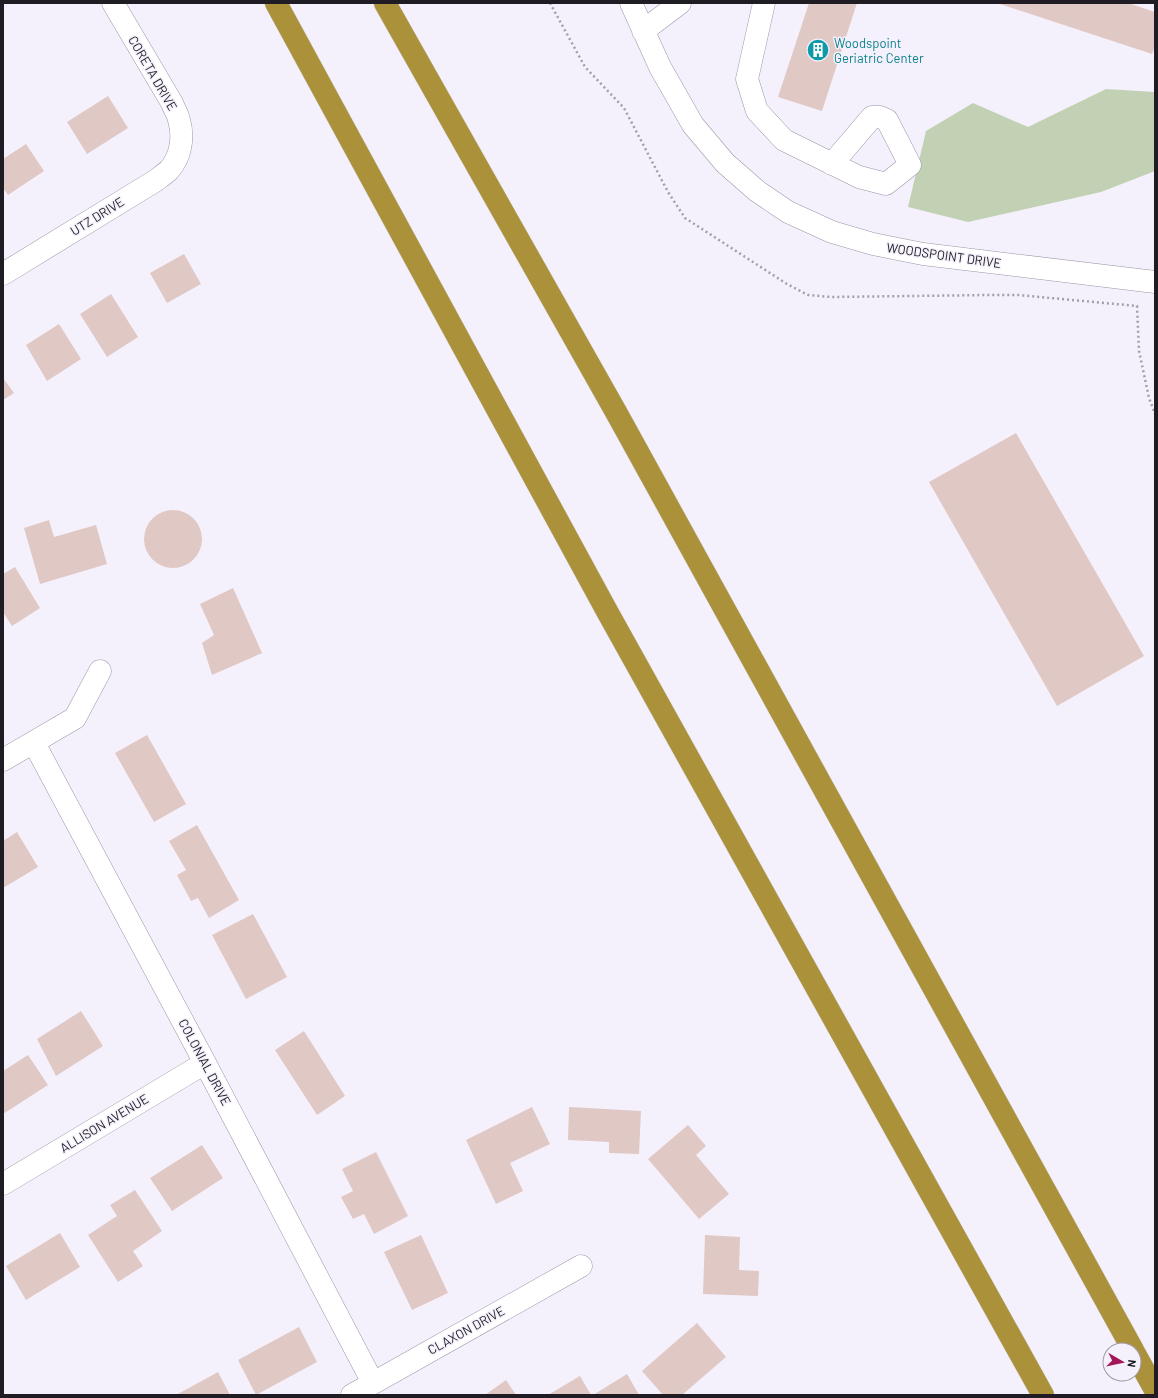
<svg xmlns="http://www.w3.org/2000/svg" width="1158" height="1398" font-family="Barlow,sans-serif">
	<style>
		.green { fill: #c2d1b4 }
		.building { fill: #e0c8c5 }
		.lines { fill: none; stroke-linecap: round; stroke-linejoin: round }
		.minor-casing { stroke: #9c95a7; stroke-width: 23 }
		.highway-casing { stroke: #d2d2d3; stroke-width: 23 }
		.path { stroke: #a29fa8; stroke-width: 2.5; stroke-dasharray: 2 3; stroke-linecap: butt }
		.minor { stroke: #fff; stroke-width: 22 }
		.highway { stroke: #ac913b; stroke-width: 22 }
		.labels { text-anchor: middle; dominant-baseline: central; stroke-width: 3; stroke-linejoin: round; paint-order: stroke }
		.culture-label { font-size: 13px; fill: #0d838f; stroke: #f5f1fc; text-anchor: start }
		.street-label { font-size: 13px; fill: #1f1d23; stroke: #f5f1fc }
	</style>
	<rect width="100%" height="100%" fill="#f5f1fc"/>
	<!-- green -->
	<path class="green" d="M1106 89 1155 92V171L1101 192 968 222 908 207 926 131 973 103 1028 127Z"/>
	<!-- building -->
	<path class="building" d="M809 3H857L822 111 778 97Z
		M997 3H1128L1155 12V46L1152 54Z
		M108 96 128 128 87 154 67 122Z
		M26 144 44 171 8 195 3 188V159Z
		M184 254 201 284 167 303 150 273Z
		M111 294 138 337 107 357 80 314Z
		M59 324 81 359 47 381 26 345Z
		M3 378 14 393 3 400Z
		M1016 433 1144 656 1057 706 929 482Z
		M144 539a29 29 0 1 1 58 0a29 29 0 1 1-58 0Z
		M49 520 54 537 96 525 107 564 40 584 24 528Z
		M15 567 40 608 12 626 3 612V574Z
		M233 588 262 653 212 675 202 643 214 635 200 604Z
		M147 735 186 804 154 822 115 753Z
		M197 825 239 900 209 918 198 898 191 901 177 875 186 870 169 841Z
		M17 832 38 867 3 888V841Z
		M253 914 287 977 246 999 212 935Z
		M81 1011 103 1046 56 1076 37 1039Z
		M304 1031 345 1096 317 1115 275 1050Z
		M28 1055 48 1085 3 1114V1071Z
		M532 1107 550 1144 510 1163 523 1191 496 1204 466 1140Z
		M569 1107 641 1111 639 1154 609 1153V1142L568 1140Z
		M688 1125 706 1146 696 1155 729 1194 699 1219 648 1159Z
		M202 1145 223 1178 172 1211 150 1178Z
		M376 1152 408 1216 374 1234 364 1214 353 1219 341 1197 353 1191 342 1169Z
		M135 1190 162 1231 133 1251 143 1266 118 1282 88 1235 117 1216 110 1205Z
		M60 1233 80 1267 26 1300 6 1266Z
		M421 1235 448 1293 412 1310 384 1252Z
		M705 1235 740 1237 739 1270 759 1271 758 1296 703 1294Z
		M697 1323 726 1357 682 1395H663L642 1371Z
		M299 1327 317 1362 256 1395 238 1360Z
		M218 1372 230 1395H176Z
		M627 1374 639 1395H593Z
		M580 1376 591 1395H548Z
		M506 1380 516 1395H485Z"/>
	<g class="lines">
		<!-- minor casing -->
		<g class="minor-casing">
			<path id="minor" d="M631 3 660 67 693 125 725 163 757 191 788 212 832 232 873 244 923 254 1155 282
				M764 3 747 79 757 111 784 140 859 177 886 184 910 165 887 120 880 117H872L832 164
				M643 31 680 3
				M3 274 155 181C159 178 165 174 169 170 181 157 184 137 179 120 178 114 174 109 172 103L113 3
				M34 743 205 1063 373 1383
				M3 760 75 718 100 671
				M3 1184 205 1063
				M352 1395 581 1266"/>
		</g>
		<!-- highway casing -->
		<g class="highway-casing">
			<path id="highway" d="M276 3 608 613 1043 1395
				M385 3 616 412 1133 1350
				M1134 1352 1155 1390"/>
		</g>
		<!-- path -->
		<path class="path" d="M550 3 585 67 624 108 668 192 685 218 787 284 808 295 831 297 989 295H1018L1137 306 1139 351 1149 398 1155 414"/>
		<!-- minor -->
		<use href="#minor" class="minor"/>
		<!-- highway -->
		<use href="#highway" class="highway"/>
	</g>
	<!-- icons -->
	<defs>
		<g id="building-disc" transform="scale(1.15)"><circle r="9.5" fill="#0f9aa8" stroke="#f5f1fc"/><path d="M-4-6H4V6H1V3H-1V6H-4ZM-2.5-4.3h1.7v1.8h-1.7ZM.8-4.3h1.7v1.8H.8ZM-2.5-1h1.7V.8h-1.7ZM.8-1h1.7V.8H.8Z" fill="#fff"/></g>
	</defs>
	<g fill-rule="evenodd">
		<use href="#building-disc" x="818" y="50"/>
	</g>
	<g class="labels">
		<!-- culture labels -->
		<g class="culture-label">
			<text x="834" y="43">Woodspoint<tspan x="834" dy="15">Geriatric Center</tspan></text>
		</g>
		<!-- street labels -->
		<g class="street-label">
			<text transform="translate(153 73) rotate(60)">CORETA DRIVE</text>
			<text transform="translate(97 216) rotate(-32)">UTZ DRIVE</text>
			<text transform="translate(944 255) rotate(8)">WOODSPOINT DRIVE</text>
			<text transform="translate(205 1062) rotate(62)">COLONIAL DRIVE</text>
			<text transform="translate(104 1123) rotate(-31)">ALLISON AVENUE</text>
			<text transform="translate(466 1330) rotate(-29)">CLAXON DRIVE</text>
		</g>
	</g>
	<!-- border -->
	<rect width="1158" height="1398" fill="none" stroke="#1f1d23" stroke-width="8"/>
	<!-- north arrow -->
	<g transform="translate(1122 1362) rotate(99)"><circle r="19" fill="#f5f1fc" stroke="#9f9ca5"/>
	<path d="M0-3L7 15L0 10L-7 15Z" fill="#a51557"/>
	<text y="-6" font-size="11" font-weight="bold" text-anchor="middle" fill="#1f1d23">N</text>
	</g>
</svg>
